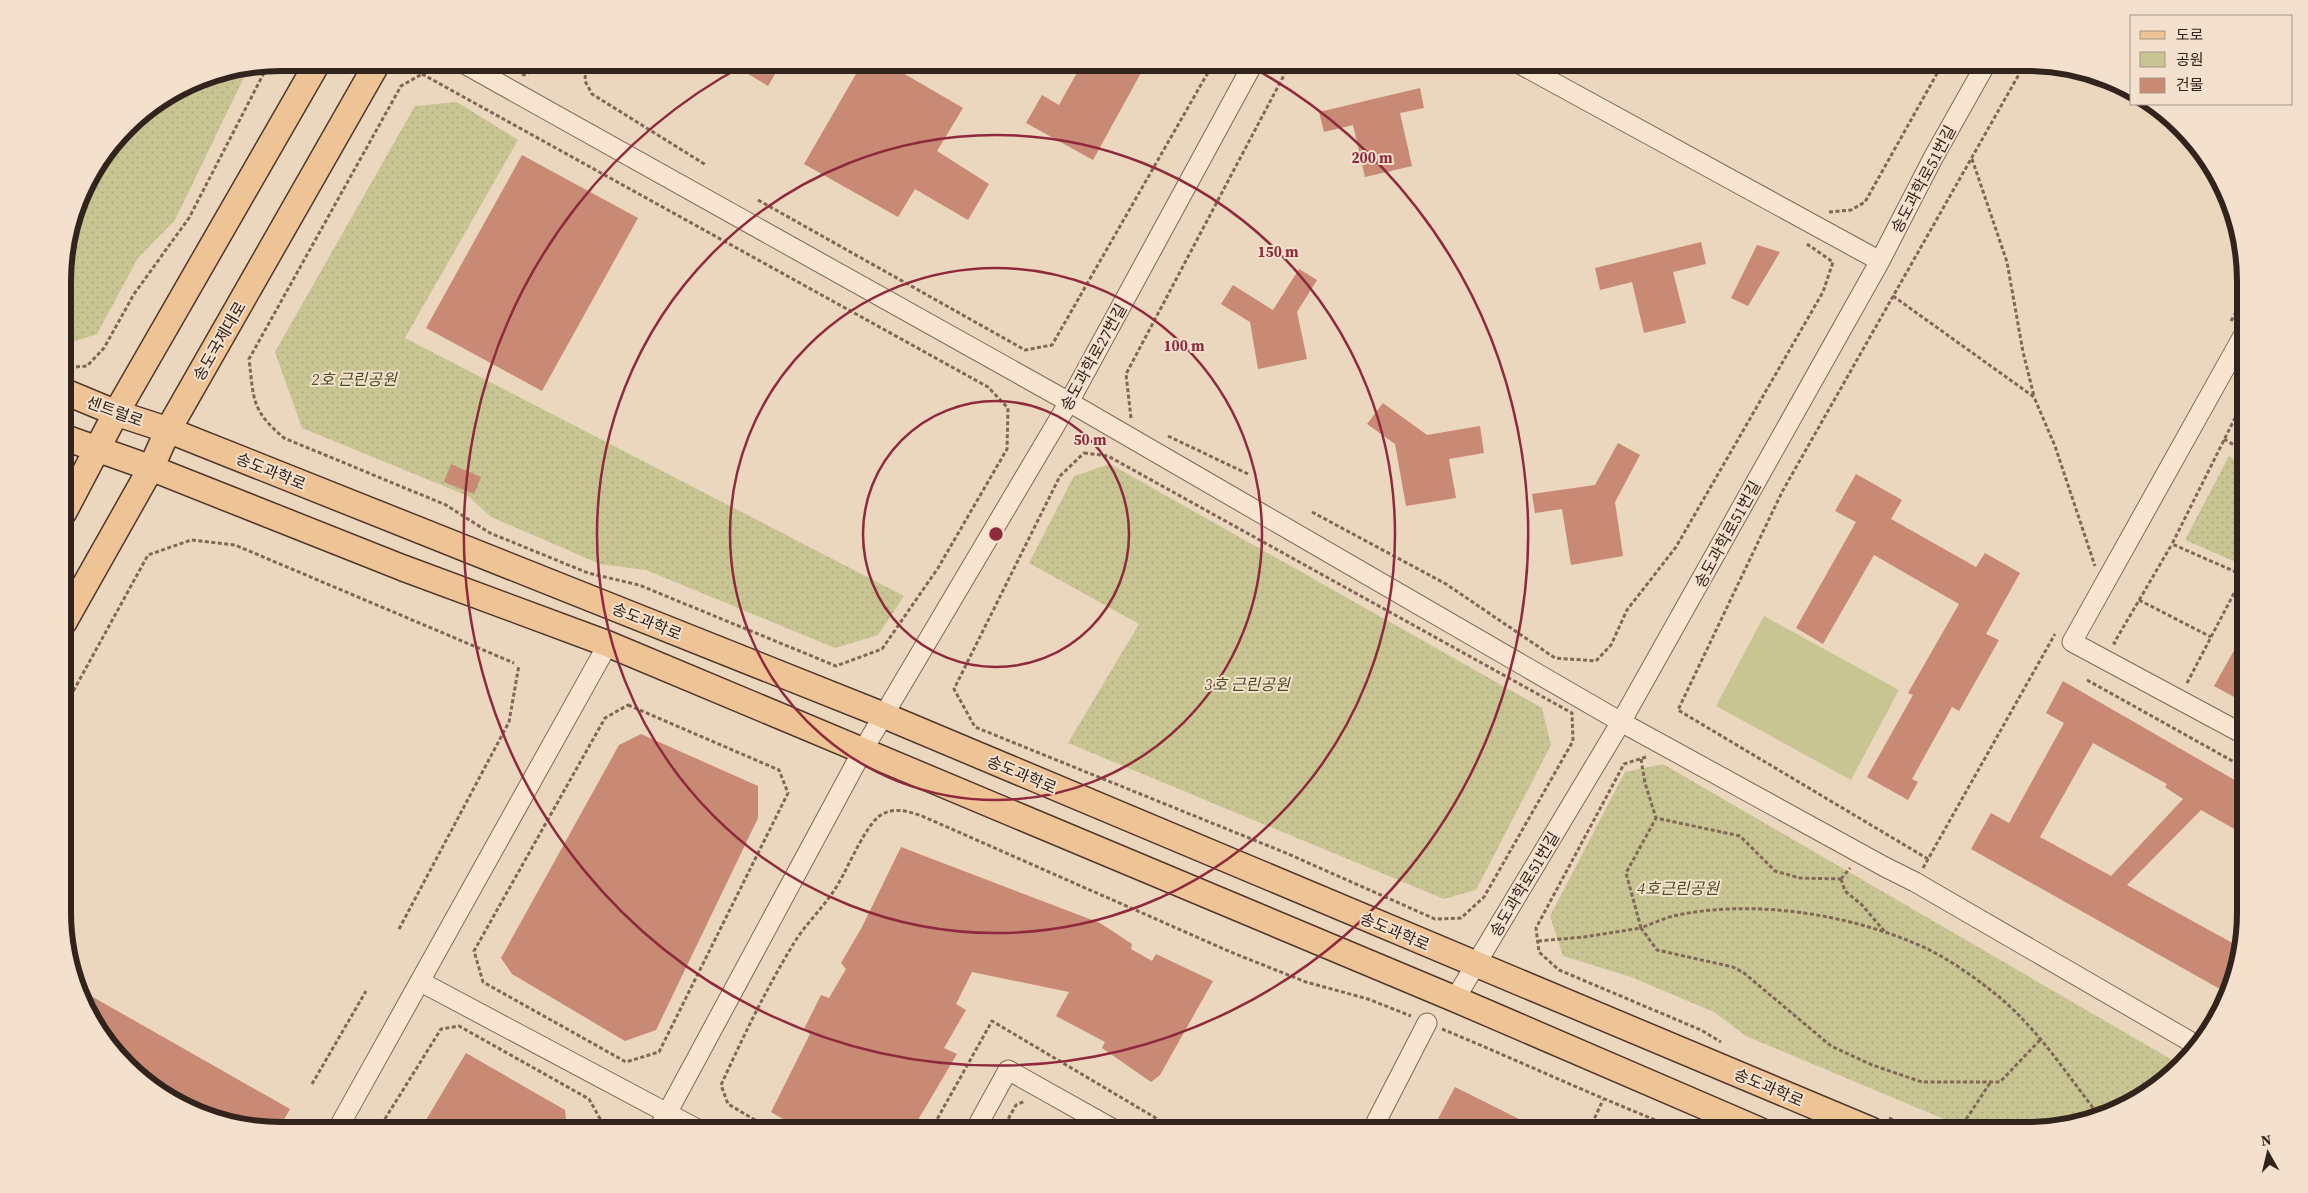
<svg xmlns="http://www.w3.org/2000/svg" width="2308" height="1193" font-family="'Source Serif 4','Noto Sans KR',serif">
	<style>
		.green { fill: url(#green-dots) }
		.pitch { fill: #c8c593 }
		.building { fill: #c88975; fill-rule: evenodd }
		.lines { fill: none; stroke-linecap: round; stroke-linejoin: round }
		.minor-casing { stroke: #826757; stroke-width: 21 }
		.major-casing { stroke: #50372c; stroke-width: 28 }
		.path { stroke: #826757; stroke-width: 3; stroke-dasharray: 4 2.5; stroke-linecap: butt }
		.minor { stroke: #f7e5d0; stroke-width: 19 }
		.major { stroke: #eec395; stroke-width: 25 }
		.ring { fill: none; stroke: #8f2a3c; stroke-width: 2.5 }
		.labels { text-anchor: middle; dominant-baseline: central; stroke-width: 4; stroke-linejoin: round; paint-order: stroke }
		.street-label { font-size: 16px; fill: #32231c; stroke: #f3e1cd }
		.park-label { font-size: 16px; font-style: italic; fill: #4a4e23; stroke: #f3e1cd }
		.rim { fill: none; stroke: #32231c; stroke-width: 6 }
		.centre { fill: #8f2a3c; stroke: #f3e1cd; stroke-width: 2.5 }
		.ring-label { font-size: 15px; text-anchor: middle; font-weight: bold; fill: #8f2a3c; stroke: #f3e1cd; stroke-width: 4; stroke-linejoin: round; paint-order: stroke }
	</style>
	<defs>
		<pattern id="green-dots" width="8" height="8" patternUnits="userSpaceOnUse" patternTransform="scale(1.25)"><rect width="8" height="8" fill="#c8c593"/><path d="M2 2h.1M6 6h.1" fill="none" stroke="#aca97e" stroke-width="1.8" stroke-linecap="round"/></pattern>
	</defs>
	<rect width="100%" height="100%" fill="#ebd6be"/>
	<!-- green -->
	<path class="green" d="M248 69 175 220 138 258 97 334 63 345V267L85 184 137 117 198 79Z
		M457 102 518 140 405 338 904 596 878 635 835 648 646 570 600 564 491 517 468 496 302 428 275 352 415 106Z
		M2229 456 2244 465 2245 566 2185 540Z
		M1110 464 1542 708 1551 745 1476 890 1444 899 1068 743 1139 624 1029 563 1074 476Z
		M1663 764 2181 1065 2148 1094 2097 1119 2041 1130H1970L1746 1036 1714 1012 1631 977 1563 956 1550 916 1625 772Z"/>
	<!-- pitch -->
	<path class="pitch" d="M1764 616 1899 690 1851 780 1716 706Z"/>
	<!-- building -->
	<path class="building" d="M728 62H782L768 86Z
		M863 62H884L963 108 937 151 989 184 968 220 915 189 898 217 804 164Z
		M1083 62H1147L1093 160 1026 123 1042 95 1059 105Z
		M1420 88 1424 108 1400 113 1412 166 1365 177 1353 125 1324 132 1319 112Z
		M522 155 638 218 542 391 426 328Z
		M1701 242 1706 264 1673 272 1686 323 1644 333 1632 282 1600 290 1595 268Z
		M1757 245 1780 252 1748 306 1731 298Z
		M1299 269 1317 280 1297 312 1307 359 1258 369 1250 322 1221 304 1233 285 1273 310Z
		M1383 403 1427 435 1480 426 1484 453 1449 459 1456 498 1406 506 1395 444 1367 424Z
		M1618 443 1640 455 1615 502 1623 556 1571 565 1562 509 1535 513 1532 494 1595 485Z
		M451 464 481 477 474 494 444 482Z
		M1856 474 1902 500 1891 519 1976 567 1985 553 2020 573 1986 634 1999 640 1959 711 1952 707 1912 779 1918 782 1908 800 1867 777 1913 695 1908 693 1959 604 1874 555 1823 644 1796 628 1856 522 1835 511Z
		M2245 631V703L2214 686Z
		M2063 681 2245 786V835L2201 810 2127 885 2238 946 2227 993 1971 849 1991 813 2009 823 2064 723 2046 713ZM2093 743 2167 784 2165 787 2183 799 2111 876 2040 837Z
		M641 734 758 786V818L656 1030 625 1041 512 974 501 958 619 745Z
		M901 847 1100 923 1132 944 1131 949 1152 961 1156 954 1213 981 1160 1075 1151 1082 1102 1048 1105 1042 1056 1016 1069 992 972 972 956 1004 966 1010 944 1048 957 1054 912 1130H802L771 1112 810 1034 804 1029 821 995 829 998 846 969 841 963 862 927Z
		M77 988 290 1109 278 1130 185 1108 108 1045Z
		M466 1053 565 1110 567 1130H420Z
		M1455 1087 1541 1130H1432Z"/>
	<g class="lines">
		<!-- minor casing -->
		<g class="minor-casing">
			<path id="minor" d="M461 62 1069 402 1621 722 1885 867 1915 882 2198 1046
				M1516 62 1880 261
				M2244 334 2072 642 2245 735
				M421 982 699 1130
				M1455 999 1621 722 1880 261 1933 158 1987 62
				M337 1130 608 644
				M658 1130 863 750 1069 402 1254 62
				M975 1130 1008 1070 1115 1130
				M1372 1130 1427 1023"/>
		</g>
		<!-- major casing -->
		<g class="major-casing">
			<path id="major" d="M63 391 116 413 168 430 883 715 1871 1130
				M63 437 151 468 403 568 608 644 1455 999 1759 1130
				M64 512 116 413 318 62
				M64 622 151 468 168 430 378 62"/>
		</g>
		<!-- path -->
		<path class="path" d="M586 62 585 81 592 94 706 165
			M1480 62 1503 74
			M422 74 988 387 1008 408 1007 449 938 568 882 649 836 666 639 585 588 573 490 533 446 505 284 438C251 410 254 400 249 359L401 86Z
			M522 74 524 75 550 62
			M2102 80 2132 96
			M1972 159 2007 262 2023 352 2034 396
			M758 200 1025 350 1052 345 1214 62
			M1829 212 1851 210 1865 202 1939 70 1938 62
			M1893 296 2034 397 2055 446 2095 566
			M2231 321 2244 298
			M63 368 87 366 104 348 134 294 189 218 268 65
			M2244 400 2172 544 2245 576
			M1131 418 1126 374 1291 62
			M1168 436 1248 474
			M2224 439 2244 451
			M1084 453 1108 456 1572 713 1573 741 1484 897 1461 918 1435 919 1286 853 975 727 954 689 1060 476Z
			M1312 512 1446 584 1555 658 1596 661 1611 645 1627 610 1676 547 1823 292 1833 262 1807 244
			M2139 600 2211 637
			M2116 644 2114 643 2172 544
			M2087 680 2245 768
			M2187 683 2243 576
			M628 705 779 770 788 793 659 1052 626 1062 483 982 474 951 605 718Z
			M64 708 148 555 191 540 235 545 514 663
			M1646 757 1624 764 1536 928 1539 952 1559 970 1701 1030 1721 1042
			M1641 759 1645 783 1656 818 1740 836 1775 871 1800 878 1841 879
			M1928 859 1678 710 1782 492 2026 62
			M1923 868 2055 634
			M1841 879 1845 891 1862 905 1885 932
			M1841 879 1850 868
			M399 929 509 722 519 665
			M1538 941 1584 937 1641 928 1626 873 1656 818
			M1442 1029C1522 1062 1600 1099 1681 1130
			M2040 1040 2000 1082H1922L1872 1065 1831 1046 1744 973 1733 967 1657 950 1641 928C1651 924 1662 919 1673 916 1749 899 1843 913 1914 943 1944 955 1973 976 1998 996 2039 1030 2068 1076 2100 1117
			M312 1084 366 991
			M1889 1118 1918 1130
			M292 1130 297 1121
			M378 1130 441 1029 459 1026 589 1099 603 1124V1130
			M772 1130 728 1104 721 1085C743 1037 766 989 794 943 805 925 821 910 833 892 847 872 861 833 878 817 892 806 907 811 922 816L1233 953 1306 982 1368 999 1411 1016
			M931 1130 992 1021 1176 1130
			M1002 1130 1016 1105 1025 1101
			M1589 1130 1603 1100
			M1959 1130 1990 1083"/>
		<!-- minor -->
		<use href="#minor" class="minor"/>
		<!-- major -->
		<use href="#major" class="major"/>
	</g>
	<!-- distance rings -->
	<g class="ring">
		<circle cx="996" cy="534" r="133"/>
		<circle cx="996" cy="534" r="266"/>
		<circle cx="996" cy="534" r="399"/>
		<path d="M1246 64A532 532 0 1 1 746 64"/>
	</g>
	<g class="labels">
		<!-- street labels -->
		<g class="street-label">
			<text transform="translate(1923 179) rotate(-62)">송도과학로51번길</text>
			<text transform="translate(219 341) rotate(-60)">송도국제대로</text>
			<text transform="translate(1093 357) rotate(-61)">송도과학로27번길</text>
			<text transform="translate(115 411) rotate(20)">센트럴로</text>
			<text transform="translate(271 471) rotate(22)">송도과학로</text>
			<text transform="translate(1727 534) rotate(-61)">송도과학로51번길</text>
			<text transform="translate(647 621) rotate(22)">송도과학로</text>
			<text transform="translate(1022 774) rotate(23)">송도과학로</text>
			<text transform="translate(1524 884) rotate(-59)">송도과학로51번길</text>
			<text transform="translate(1395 931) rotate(23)">송도과학로</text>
			<text transform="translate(1769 1087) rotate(23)">송도과학로</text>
		</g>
		<!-- park labels -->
		<g class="park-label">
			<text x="354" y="379">2호 근린공원</text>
			<text x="1247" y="684">3호 근린공원</text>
			<text x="1678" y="888">4호근린공원</text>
		</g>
	</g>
	<!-- crop -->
	<path d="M0 0H2308V1193H0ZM281 71H2027A210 210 0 0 1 2237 281V912A210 210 0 0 1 2027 1122H281A210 210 0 0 1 71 912V281A210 210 0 0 1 281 71Z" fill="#f3e1cd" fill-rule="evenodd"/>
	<path class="rim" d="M281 71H2027A210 210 0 0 1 2237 281V912A210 210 0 0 1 2027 1122H281A210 210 0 0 1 71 912V281A210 210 0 0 1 281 71Z"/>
	<circle cx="996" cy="534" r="8" class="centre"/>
	<g class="ring-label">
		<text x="1372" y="163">200 m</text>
		<text x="1278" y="257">150 m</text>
		<text x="1184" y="351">100 m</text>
		<text x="1090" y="445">50 m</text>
	</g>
	<!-- legend -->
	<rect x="2130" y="15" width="162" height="90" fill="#f3e1cd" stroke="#a69586"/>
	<rect x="2140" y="31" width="25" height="8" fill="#eec395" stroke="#a69586"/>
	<text x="2176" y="40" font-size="15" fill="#32231c">도로</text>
	<rect x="2140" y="52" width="25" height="15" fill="#c8c593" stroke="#a69586"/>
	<text x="2176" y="65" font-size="15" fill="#32231c">공원</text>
	<rect x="2140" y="78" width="25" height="15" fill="#c88975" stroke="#a69586"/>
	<text x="2176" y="90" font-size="15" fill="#32231c">건물</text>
	<!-- north arrow -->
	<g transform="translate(2268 1153) rotate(352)" stroke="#f3e1cd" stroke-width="4" paint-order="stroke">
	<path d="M0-4L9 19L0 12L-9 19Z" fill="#32231c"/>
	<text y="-8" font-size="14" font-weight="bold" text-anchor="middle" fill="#32231c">N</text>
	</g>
</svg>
